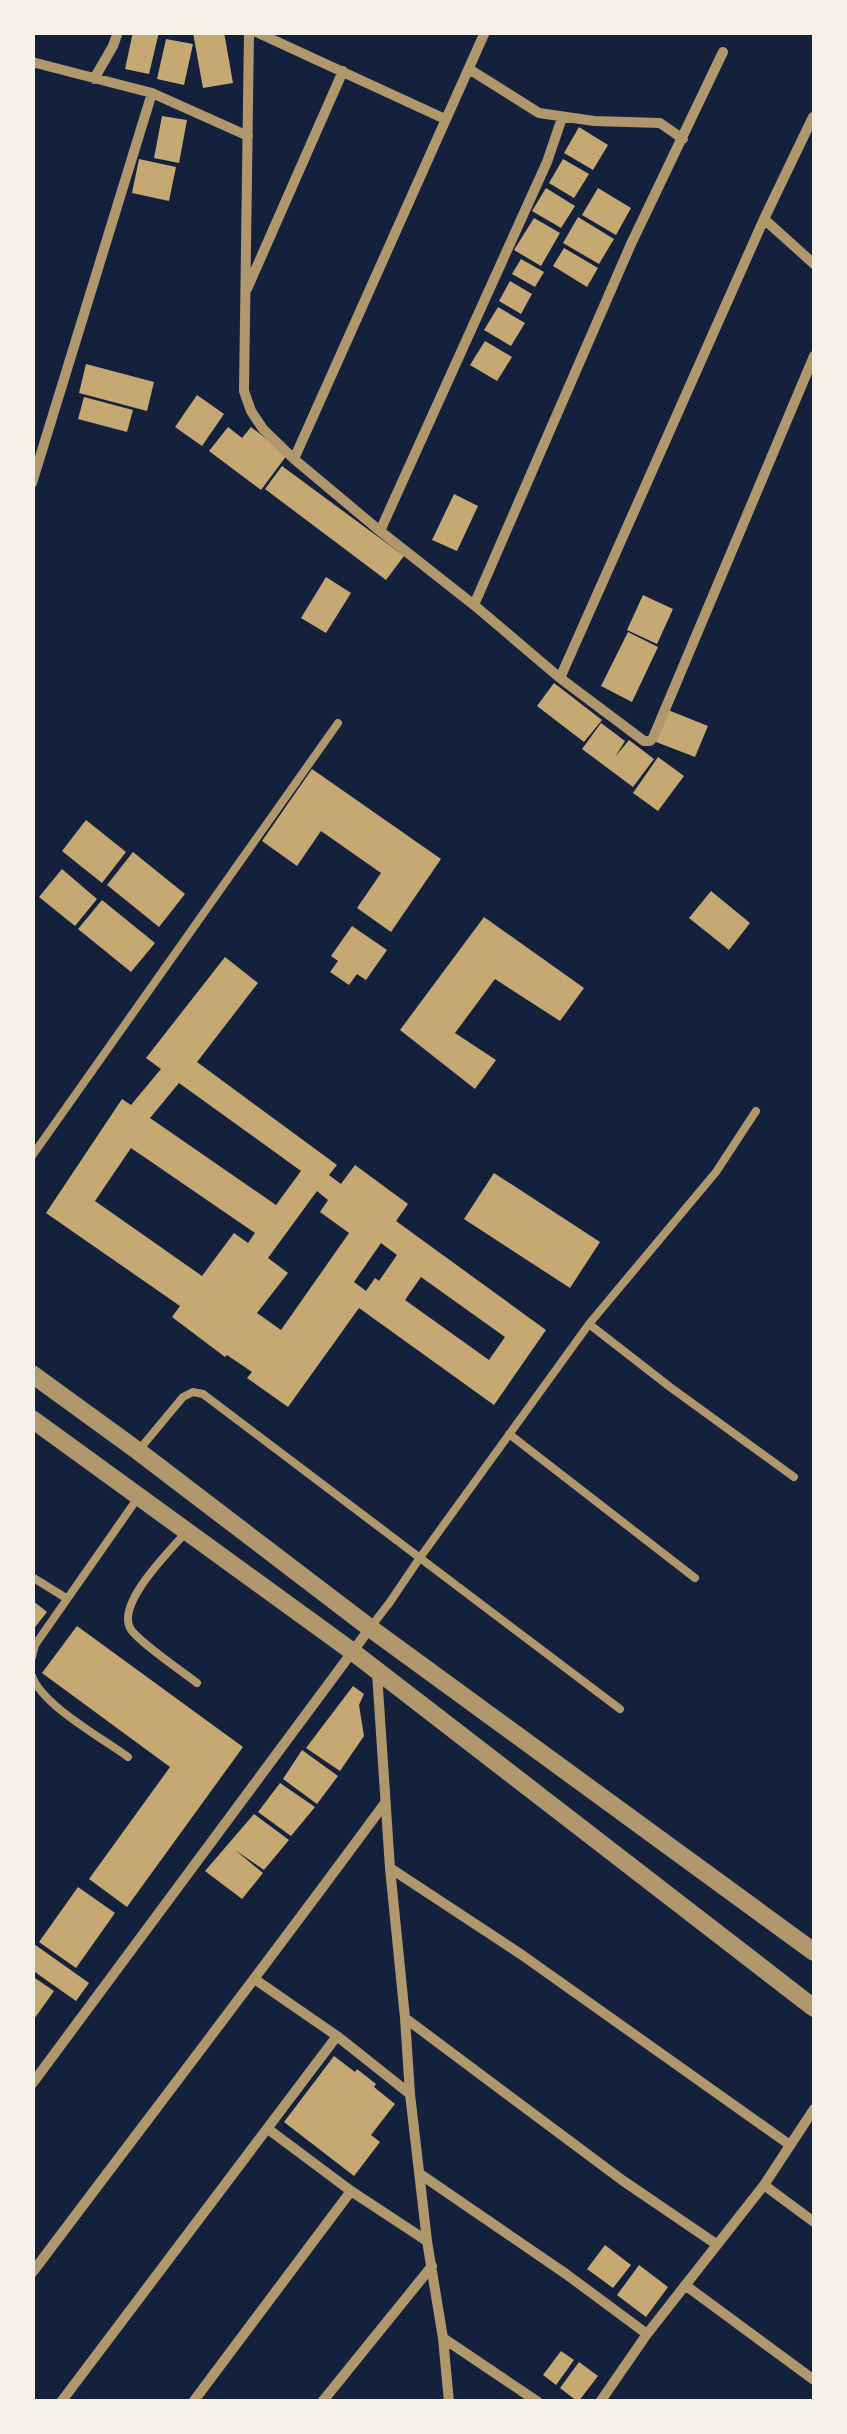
<svg xmlns="http://www.w3.org/2000/svg" width="847" height="2434" font-family="'Varela Round',sans-serif">
	<style>
		.building { fill: #c6a872; fill-rule: evenodd }
		.lines { fill: none; stroke-linecap: round; stroke-linejoin: round }
		.service { stroke: #b1986c; stroke-width: 8 }
		.minor { stroke: #b1986c; stroke-width: 10 }
		.tertiary { stroke: #b1986c; stroke-width: 18 }
	</style>
	<rect width="100%" height="100%" fill="#14213d"/>
	<!-- building -->
	<path class="building" d="M133 32H159L149 74 125 69Z
		M224 32 233 83 203 88 193 33Z
		M166 39 193 44 184 85 157 79Z
		M162 116 187 120 179 163 154 158Z
		M579 127 608 145 593 170 564 153Z
		M139 159 176 167 169 201 132 193Z
		M563 159 589 174 574 198 549 183Z
		M546 188 575 206 561 228 532 211Z
		M598 188 631 208 616 235 582 215Z
		M578 217 614 239 599 264 563 243Z
		M534 218 560 233 541 266 514 250Z
		M564 248 598 268 587 287 553 266Z
		M521 259 544 272 535 287 512 274Z
		M510 281 532 294 521 314 499 301Z
		M498 307 525 323 511 346 484 330Z
		M485 341 512 357 497 381 470 365Z
		M86 364 154 382 147 411 79 393Z
		M197 395 224 414 202 446 175 427Z
		M84 397 133 410 127 432 78 419Z
		M228 427 242 438 251 427 287 455 261 490 209 451Z
		M282 466 404 556 386 580 265 489Z
		M454 494 478 506 457 551 432 540Z
		M326 577 351 593 326 633 301 618Z
		M643 595 673 609 657 644 627 630Z
		M628 632 658 647 632 702 601 686Z
		M554 683 602 720 584 742 537 706Z
		M668 710 708 726 695 757 656 742Z
		M601 723 625 741 615 757 629 740 654 759 633 787 582 749Z
		M658 757 684 776 658 811 633 793Z
		M312 769 441 859 391 932 357 908 381 873 321 831 297 866 262 841Z
		M86 820 126 852 102 883 62 851Z
		M133 852 185 894 159 927 107 885Z
		M62 869 97 899 75 926 39 897Z
		M711 891 750 923 729 950 689 918Z
		M102 900 155 943 131 972 78 929Z
		M484 917 584 988 560 1021 495 979 455 1033 496 1060 475 1089 400 1030Z
		M352 926 387 950 366 980 357 974 349 985 330 972 338 961 331 956Z
		M225 957 258 983 197 1062 337 1165 329 1175 341 1184 355 1165 408 1204 396 1221 546 1330 494 1405 359 1308 288 1407 247 1378 252 1372 227 1355 225 1357 172 1317 180 1306 46 1213 122 1099 131 1105 161 1069 146 1058ZM179 1083 301 1171 276 1205 150 1118ZM131 1148 255 1233 248 1243 234 1233 202 1276 95 1201ZM317 1191 328 1200 320 1212 349 1233 281 1330 257 1313 288 1273 268 1258ZM381 1243 397 1255 379 1281 375 1278 366 1291 354 1282ZM421 1277 505 1337 489 1360 405 1300Z
		M494 1173 600 1242 570 1288 464 1219Z
		M32 1600 47 1612 32 1631Z
		M77 1626 243 1747 127 1907 89 1879 170 1767 42 1673Z
		M353 1686 364 1694 359 1705 364 1736 340 1771 306 1748Z
		M302 1750 338 1776 317 1804 283 1779Z
		M280 1783 315 1807 291 1836 258 1812Z
		M254 1814 289 1840 264 1870 235 1850 263 1873 242 1899 205 1871Z
		M78 1887 115 1913 76 1968 39 1942Z
		M34 1944 89 1983 76 2001 32 1970Z
		M32 1976 54 1991 32 2022Z
		M334 2056 355 2072 357 2069 376 2084 374 2087 395 2104 371 2135 380 2142 354 2176 284 2122Z
		M605 2245 631 2265 613 2288 587 2269Z
		M639 2265 668 2287 646 2317 617 2295Z
		M561 2351 574 2360 556 2385 543 2375Z
		M579 2362 598 2376 578 2402 560 2388Z"/>
	<g class="lines">
		<!-- service -->
		<path class="service" d="M32 1156 338 723
			M589 1324 670 1387 794 1477
			M509 1434 695 1578
			M138 1451 183 1397 193 1392 203 1394 620 1709
			M187 1531C170 1551 117 1602 130 1628 136 1640 183 1672 197 1683
			M32 1577 66 1598
			M370 1628 390 1602 419 1559 589 1324 716 1172 756 1111
			M32 1657 35 1645 137 1499
			M32 1676C42 1705 102 1738 128 1757"/>
		<!-- minor -->
		<path class="minor" d="M249 32 244 391 251 411 263 429 294 459 380 531 474 605 560 678 644 741H650L653 738 814 356
			M256 32 445 119
			M32 62 152 93 248 136
			M469 69 539 113 594 121 660 123 683 139
			M94 79 113 46 118 32
			M764 219 814 264
			M247 289 343 71
			M294 459 485 32
			M32 483 152 93
			M380 531 547 162 562 118
			M474 605 631 244 723 52
			M560 678 764 219 813 117
			M377 1673 390 1868 405 2018 410 2094 427 2241 443 2338 449 2402
			M390 1868 522 1955 790 2145
			M256 1980 337 2036 410 2094
			M405 2018 622 2180 716 2244
			M32 2084 370 1628
			M268 2129 351 2191 427 2241
			M420 2174 566 2274 647 2334
			M764 2185 814 2222
			M32 2273C150 2116 269 1961 385 1803
			M685 2285 814 2380
			M443 2338 538 2402
			M61 2402 337 2036
			M193 2402 351 2191
			M322 2402 432 2266
			M600 2402 647 2334 764 2185 814 2109"/>
		<!-- tertiary -->
		<path class="tertiary" d="M32 1374 138 1451 370 1628 814 1952
			M32 1419 353 1652 814 2008"/>
	</g>
	<!-- border -->
	<rect width="847" height="2434" fill="none" stroke="#f6f1e7" stroke-width="70"/>
</svg>
